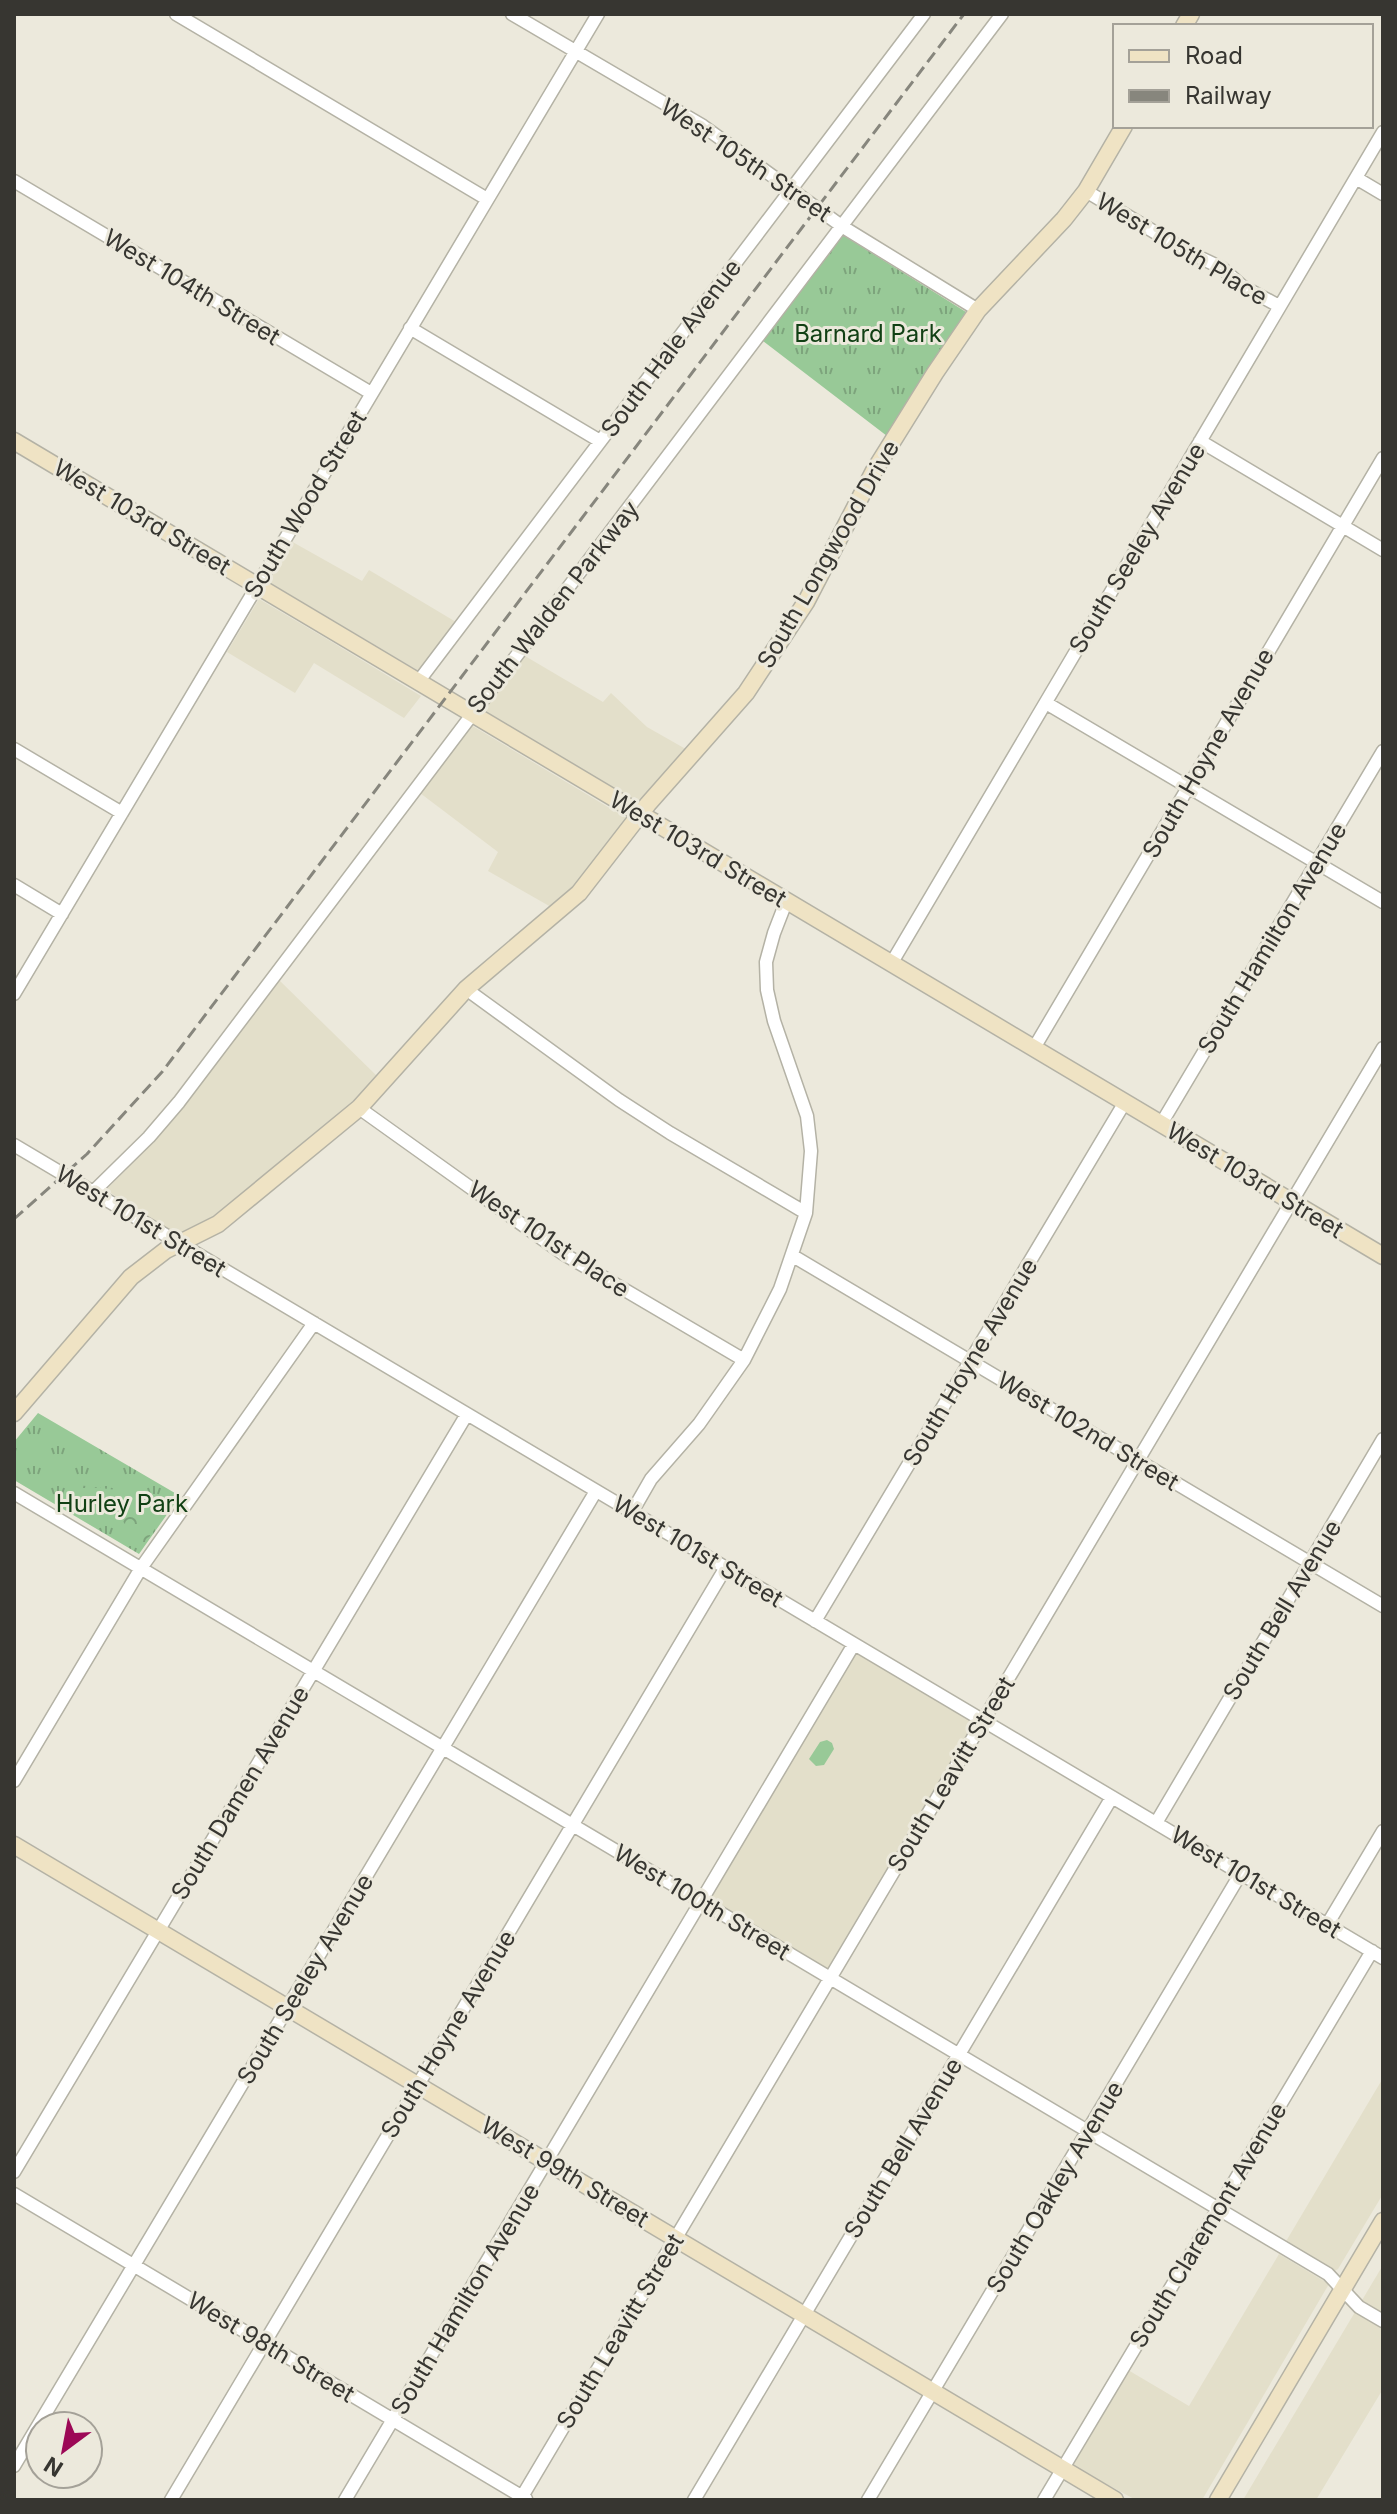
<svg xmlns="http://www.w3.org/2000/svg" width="1397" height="2514" font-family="Inter,sans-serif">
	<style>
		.built { fill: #e3dfca }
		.grass { fill: url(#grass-tufts) }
		.forest { fill: url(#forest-crowns) }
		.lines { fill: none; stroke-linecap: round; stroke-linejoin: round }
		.street-casing { stroke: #b4b2a5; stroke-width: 15 }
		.secondary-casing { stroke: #b4b2a5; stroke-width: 19 }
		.street { stroke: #fff; stroke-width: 12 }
		.secondary { stroke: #efe3c4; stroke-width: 16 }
		.rail { stroke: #87867d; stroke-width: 3; stroke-dasharray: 12 6; stroke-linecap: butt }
		.labels { text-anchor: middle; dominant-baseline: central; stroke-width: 6; stroke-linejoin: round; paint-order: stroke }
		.street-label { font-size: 24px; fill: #373631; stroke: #ece9dc }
		.park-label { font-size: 24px; fill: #114014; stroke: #ece9dc }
	</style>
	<defs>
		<pattern id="grass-tufts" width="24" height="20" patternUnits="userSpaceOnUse" patternTransform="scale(2)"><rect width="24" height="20" fill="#98c997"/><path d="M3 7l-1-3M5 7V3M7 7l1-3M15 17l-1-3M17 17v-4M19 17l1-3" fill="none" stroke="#7da47c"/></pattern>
		<pattern id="forest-crowns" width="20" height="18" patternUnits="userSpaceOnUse" patternTransform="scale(2)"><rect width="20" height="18" fill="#98c997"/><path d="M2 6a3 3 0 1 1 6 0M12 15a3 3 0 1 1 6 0" fill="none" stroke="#7da47c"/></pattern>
	</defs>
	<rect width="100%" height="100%" fill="#ece9dc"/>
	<!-- built -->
	<path class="built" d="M289 540 362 581 369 570 456 622 419 671 265 580Z
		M259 599 327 639 421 696 404 718 314 663 295 693 227 652Z
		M525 656 603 702 611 693 647 727 691 752 643 807 482 711Z
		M471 725 628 819 575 888 551 907 488 871 498 852 420 793Z
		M279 980 379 1078 361 1097 216 1216 182 1235H178L106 1190 143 1153 179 1111Z
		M857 1652 975 1723 827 1971 709 1901Z
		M1383 2078V2194L1338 2269 1333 2272 1285 2243Z
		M1279 2254 1329 2284 1202 2500H1136L1073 2466 1128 2370 1189 2406Z
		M1383 2265V2389L1316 2500H1243Z"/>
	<!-- grass -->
	<path class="grass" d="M843 235 966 312 887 436 763 341Z
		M38 1413 180 1496 139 1554 14 1480V1442Z
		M827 1740 832 1743 834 1749 824 1765 816 1766 809 1759 820 1742Z"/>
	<!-- forest -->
	<path class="forest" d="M71 1484 177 1498 139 1551 131 1532 115 1511 105 1513C91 1506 79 1499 62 1504L65 1490Z"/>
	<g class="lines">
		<!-- street casing -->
		<g class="street-casing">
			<path id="street" d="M176 14 487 199
				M512 14 703 126 843 227 978 310
				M1356 178 1383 194
				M14 181 371 393
				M1086 191 1186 251 1222 268 1242 286 1279 306
				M410 328 600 441
				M1200 441 1383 550
				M418 682 924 14
				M1046 703 1383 902
				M14 749 122 813
				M14 885 62 914
				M891 964 1383 132
				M466 989 619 1100 670 1133 806 1213
				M14 994 598 14
				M1034 1048 1383 458
				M359 1108 562 1253 744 1360
				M1161 1124 1383 751
				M14 1145 1383 1958
				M93 1192 149 1137 179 1102 1002 14
				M793 1256 1383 1606
				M14 1493 1328 2274 1359 2307 1383 2321
				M632 1512 651 1479 699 1424 744 1360 780 1289 806 1213 811 1151 807 1116 774 1021 767 990 766 962 774 933 786 902
				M815 1621 1125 1102
				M14 1781 141 1568 314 1323
				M1156 1823 1383 1439
				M1327 1925 1383 1831
				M14 2172 467 1414
				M14 2194 526 2499
				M14 2466 596 1491
				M171 2500 726 1567
				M345 2500 854 1644
				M520 2500 1383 1048
				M694 2500 1112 1797
				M868 2500 1241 1873
				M1044 2500 1372 1951"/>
		</g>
		<!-- secondary casing -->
		<g class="secondary-casing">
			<path id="secondary" d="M1184 26 1191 14
				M14 441 1383 1256
				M14 1413 131 1277 166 1250 218 1224 359 1108 466 989 579 893 648 804 746 693 806 602 874 471 935 373 978 310 1064 219 1086 191 1124 126
				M14 1845 1115 2500
				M1218 2500 1383 2221"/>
		</g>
		<!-- street -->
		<use href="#street" class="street"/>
		<!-- secondary -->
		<use href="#secondary" class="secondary"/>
		<!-- rail -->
		<path class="rail" d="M14 1219 87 1154 162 1072 964 14"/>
	</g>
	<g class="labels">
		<!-- street labels -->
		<g class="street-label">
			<text transform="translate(746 160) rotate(34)">West 105th Street</text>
			<text transform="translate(1182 249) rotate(31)">West 105th Place</text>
			<text transform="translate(192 287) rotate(31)">West 104th Street</text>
			<text transform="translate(671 348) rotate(-53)">South Hale Avenue</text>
			<text transform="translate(305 504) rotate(-59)">South Wood Street</text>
			<text transform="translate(142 517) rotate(31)">West 103rd Street</text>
			<text transform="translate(1137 548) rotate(-59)">South Seeley Avenue</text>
			<text transform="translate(828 554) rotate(-60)">South Longwood Drive</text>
			<text transform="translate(553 607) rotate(-52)">South Walden Parkway</text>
			<text transform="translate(1208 753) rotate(-60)">South Hoyne Avenue</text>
			<text transform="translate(698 849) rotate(31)">West 103rd Street</text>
			<text transform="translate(1272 938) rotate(-59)">South Hamilton Avenue</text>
			<text transform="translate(1255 1180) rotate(31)">West 103rd Street</text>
			<text transform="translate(141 1221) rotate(31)">West 101st Street</text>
			<text transform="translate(549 1239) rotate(34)">West 101st Place</text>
			<text transform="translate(970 1362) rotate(-59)">South Hoyne Avenue</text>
			<text transform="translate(1088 1431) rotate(31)">West 102nd Street</text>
			<text transform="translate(698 1551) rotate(31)">West 101st Street</text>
			<text transform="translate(1282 1610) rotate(-59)">South Bell Avenue</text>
			<text transform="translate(951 1774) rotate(-59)">South Leavitt Street</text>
			<text transform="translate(240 1793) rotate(-59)">South Damen Avenue</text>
			<text transform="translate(1256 1882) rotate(31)">West 101st Street</text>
			<text transform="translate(702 1902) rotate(31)">West 100th Street</text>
			<text transform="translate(305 1979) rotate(-59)">South Seeley Avenue</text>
			<text transform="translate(448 2034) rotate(-59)">South Hoyne Avenue</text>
			<text transform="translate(903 2148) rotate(-59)">South Bell Avenue</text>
			<text transform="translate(565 2172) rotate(31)">West 99th Street</text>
			<text transform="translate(1055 2187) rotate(-59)">South Oakley Avenue</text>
			<text transform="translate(1208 2225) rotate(-59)">South Claremont Avenue</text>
			<text transform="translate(465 2299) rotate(-59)">South Hamilton Avenue</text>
			<text transform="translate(620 2331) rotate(-59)">South Leavitt Street</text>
			<text transform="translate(271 2347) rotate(31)">West 98th Street</text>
		</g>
		<!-- park labels -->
		<g class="park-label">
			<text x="868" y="333">Barnard Park</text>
			<text x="122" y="1503">Hurley Park</text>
		</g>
	</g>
	<!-- border -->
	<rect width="1397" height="2514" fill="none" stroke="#373631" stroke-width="32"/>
	<!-- legend -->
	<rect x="1113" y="24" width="260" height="104" fill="#ece9dc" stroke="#a4a198" stroke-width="2"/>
	<rect x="1129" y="50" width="40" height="12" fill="#efe3c4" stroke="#a4a198" stroke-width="2"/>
	<text x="1185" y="64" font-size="24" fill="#373631">Road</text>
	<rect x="1129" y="90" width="40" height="12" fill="#87867d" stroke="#a4a198" stroke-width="2"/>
	<text x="1185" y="104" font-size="24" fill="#373631">Railway</text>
	<!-- north arrow -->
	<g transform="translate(64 2450) rotate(212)"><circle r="38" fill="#ece9dc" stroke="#a4a198" stroke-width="2"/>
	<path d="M0-6L14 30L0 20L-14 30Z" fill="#9c0856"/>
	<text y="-12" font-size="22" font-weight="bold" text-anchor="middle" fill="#373631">N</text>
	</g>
</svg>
